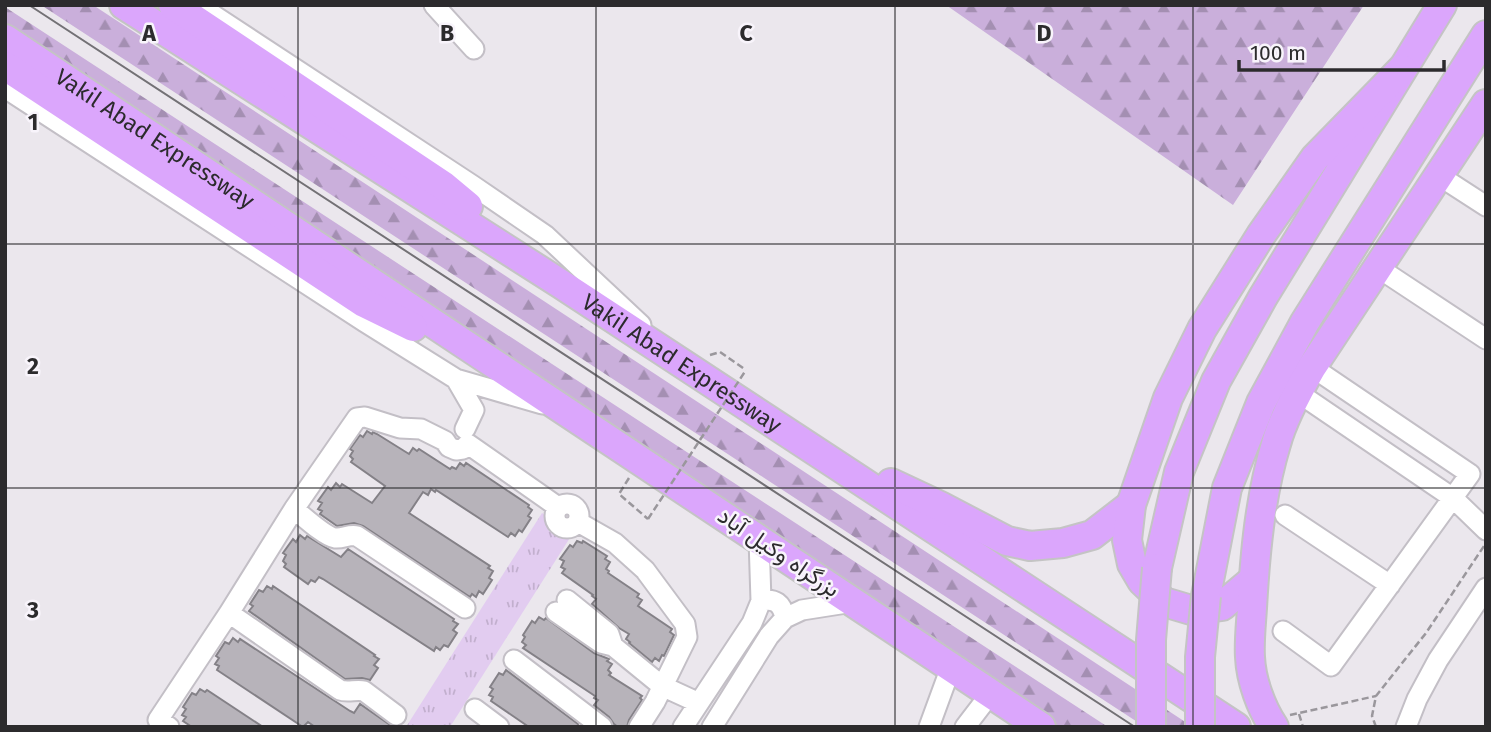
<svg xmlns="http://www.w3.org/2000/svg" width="1491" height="732" font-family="'Fira Sans',Vazirmatn,sans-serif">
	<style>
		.grass { fill: url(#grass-tufts) }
		.forest { fill: url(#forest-firs) }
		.building { fill: #b7b3ba; stroke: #848187; stroke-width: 2 }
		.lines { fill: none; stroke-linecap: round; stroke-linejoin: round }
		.minor-casing { stroke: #c3bfc6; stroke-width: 23 }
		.highway-casing { stroke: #c4c4c4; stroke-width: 32 }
		.path { stroke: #9a979c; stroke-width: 2.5; stroke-dasharray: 7 3.5; stroke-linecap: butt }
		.minor { stroke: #fff; stroke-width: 19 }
		.highway { stroke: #dba6fc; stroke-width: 28 }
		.tram { stroke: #737175; stroke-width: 2 }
		.highway-bridge-casing { stroke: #c4c4c4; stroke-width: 32; stroke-linecap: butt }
		.path-bridge { stroke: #9a979c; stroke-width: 2.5; stroke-dasharray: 7 3.5; stroke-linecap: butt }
		.highway-bridge { stroke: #dba6fc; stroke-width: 28 }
		.grid { fill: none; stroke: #2c2b2d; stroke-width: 2; stroke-opacity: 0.55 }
		.labels { text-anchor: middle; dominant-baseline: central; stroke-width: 5; stroke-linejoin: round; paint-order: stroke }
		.street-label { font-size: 23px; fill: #2c2b2d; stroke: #f8f4fb }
		.grid-label { font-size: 23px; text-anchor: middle; font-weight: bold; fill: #2c2b2d; stroke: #f8f4fb; stroke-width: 5; stroke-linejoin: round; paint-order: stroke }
	</style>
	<defs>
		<pattern id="grass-tufts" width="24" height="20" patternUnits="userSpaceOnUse" patternTransform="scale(1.75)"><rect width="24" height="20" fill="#e2ccf0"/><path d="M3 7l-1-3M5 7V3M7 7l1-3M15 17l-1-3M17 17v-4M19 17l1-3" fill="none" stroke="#c2afce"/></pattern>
		<pattern id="forest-firs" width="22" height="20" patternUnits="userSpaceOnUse" patternTransform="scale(1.75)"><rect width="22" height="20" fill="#caafdb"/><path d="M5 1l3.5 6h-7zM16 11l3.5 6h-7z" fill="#a48fb2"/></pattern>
	</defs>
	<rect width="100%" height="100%" fill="#ebe7ed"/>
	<!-- grass -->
	<path class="grass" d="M542 513 573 533 450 727H406Z"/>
	<!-- forest -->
	<path class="forest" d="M41 5H93L1193 727H1145Z
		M946 5H1364L1233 205Z
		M5 7 1108 727H1056L5 40Z"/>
	<!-- building -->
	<path class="building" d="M367 431 372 434 373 432 377 434 409 454 413 448 417 451 419 449 450 469 452 467 456 469 460 463 464 466 466 463 529 505 528 507 532 510 528 516 531 518 522 532 519 530 515 536 511 533 508 537 436 490 435 492 431 489 428 495 423 492 409 513 490 566 488 568 493 571 489 578 492 580 483 594 479 591 476 597 472 594 470 597 363 526 354 523 337 526 320 514 322 511 318 509 322 503 318 501 328 487 331 490 336 483 340 487 342 484 372 503 385 486 351 462 353 459 350 456 353 451 350 449 360 435 363 437Z
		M300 535 305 539 307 536 341 557 348 549 454 619 453 621 458 624 453 630 457 633 448 647 444 645 440 650 436 647 434 651 323 579 319 577 315 582 311 580 308 584 284 567 286 564 283 561 286 555 283 553 293 539 296 542Z
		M577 541 582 543 583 541 607 556 605 559 610 562 606 569 609 571 608 573 639 594 637 597 642 600 638 606 672 629 670 632 674 635 664 656 662 655 659 661 655 658 652 662 629 643 630 642 626 639 629 634 619 628 592 604 596 599 592 596 593 595 562 573 565 569 561 567 564 561 560 559 570 545 573 547Z
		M267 586 272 589 273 586 375 655 374 656 379 659 374 665 378 668 370 680 362 678 345 679 249 611 253 606 250 604 259 590 263 592Z
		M539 617 544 620 546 618 594 653 609 659 607 661 612 664 608 670 611 673 609 675 642 696 640 698 642 700 629 720 627 727H618L614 724 609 717 594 705 598 700 594 698 595 696 523 648 526 645 522 642 525 637 523 635 532 621 535 623Z
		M233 638 238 642 240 639 350 711 354 713 360 704 393 727H315L308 722 303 727 217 670 219 666 215 664 219 658 216 656 225 642 229 644Z
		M506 670 578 724 577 727H529L491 701 493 697 489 695 493 689 490 687 499 673 503 675Z
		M200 689 205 692 207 690 263 727H192L183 721 186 717 182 715 186 709 183 707 192 693 196 695Z"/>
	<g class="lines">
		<!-- minor casing -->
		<g class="minor-casing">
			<path id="minor" d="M198 5 472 185 545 235 641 325
				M434 5 474 49
				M5 88 365 322 456 379 542 404
				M1438 175 1486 206
				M1377 267 1486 339
				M456 379 474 410 465 429
				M1297 392 1453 498 1486 530
				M468 444 558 507
				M555 516a12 12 0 1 1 24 0a12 12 0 1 1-24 0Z
				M294 509C303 516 324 536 335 538 343 539 349 534 357 536L465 608
				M1285 515 1390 585
				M578 522 615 543 645 570 685 624 687 637 655 702 639 727
				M567 600 609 634 613 646
				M761 601C775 598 782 603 785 618
				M556 612 601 643 613 646 662 686 699 703
				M1283 631 1331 666 1470 474 1312 367
				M514 660 602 727
				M475 709 499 727
				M396 715 364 691C356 689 348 693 340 690L229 613 294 509 357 418 365 417 400 428 421 429 445 441 449 447 456 450 463 449 468 444
				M169 727 158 720 229 613
				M683 727 752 623 761 601 759 539
				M712 727 769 636 785 618 802 610 853 602
				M929 727 951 667
				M965 727 991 693
				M1406 727 1417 699 1438 660 1486 588"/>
		</g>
		<!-- highway casing -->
		<g class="highway-casing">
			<g id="highway">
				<path id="s1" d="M124 5 561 284 1236 727"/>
				<path d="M173 5 444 186 468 206"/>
				<path id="s2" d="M5 39 1041 727"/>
				<path d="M5 66 364 303 413 327"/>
				<path d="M891 483 940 506 1007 541 1030 546 1063 543 1092 535 1131 505"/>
				<path d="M1157 568 1179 472 1216 381 1263 297 1442 5"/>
				<path d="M1253 580 1222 606 1191 610 1164 602 1142 581 1132 564 1127 540 1131 505 1168 398 1202 329 1261 235 1315 158 1402 69"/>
				<path d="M1206 596 1227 488 1261 403 1305 322 1486 35"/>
				<path d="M1274 727C1261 708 1251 680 1250 657 1249 641 1251 624 1252 608 1255 554 1260 497 1276 444 1283 418 1298 391 1312 367L1486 104"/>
			</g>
		</g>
		<!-- path -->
		<path class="path" d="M710 355 720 352 746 370
			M629 478 619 494 648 519
			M1299 714 1303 727
			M1290 715 1376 696
			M1376 727 1372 716 1376 696 1426 633 1484 546"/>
		<!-- minor -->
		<use href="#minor" class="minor"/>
		<!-- highway -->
		<use href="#highway" class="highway"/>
		<!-- tram -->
		<path class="tram" d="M29 5 1135 727"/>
		<!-- highway-bridge casing -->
		<g class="highway-bridge-casing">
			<path id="highway-bridge" d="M1151 727V640L1157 568
				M1200 727V657L1206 596"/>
		</g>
		<!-- path-bridge -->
		<path class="path-bridge" d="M648 519 746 370"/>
		<!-- highway-bridge -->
		<use href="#highway-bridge" class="highway-bridge"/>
	</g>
	<!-- grid -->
	<path class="grid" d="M298 5V727M596 5V727M895 5V727M1193 5V727M5 244H1486M5 488H1486"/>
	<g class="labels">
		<!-- street labels -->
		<g class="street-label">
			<text stroke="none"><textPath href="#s2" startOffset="180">Vakil Abad Expressway</textPath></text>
			<text stroke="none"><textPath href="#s1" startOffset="663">Vakil Abad Expressway</textPath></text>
			<text transform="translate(779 552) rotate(34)">بزرگراه وکیل آباد</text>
		</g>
	</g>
	<g class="grid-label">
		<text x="149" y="41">A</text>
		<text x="447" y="41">B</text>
		<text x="746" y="41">C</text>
		<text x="1044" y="41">D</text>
		<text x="33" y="130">1</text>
		<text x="33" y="374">2</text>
		<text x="33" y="618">3</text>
	</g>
	<!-- border -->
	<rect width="1491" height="732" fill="none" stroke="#2c2b2d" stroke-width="14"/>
	<!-- scale -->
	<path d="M1239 60v10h205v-10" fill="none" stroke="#2c2b2d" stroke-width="3.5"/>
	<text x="1250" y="60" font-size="21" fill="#2c2b2d" stroke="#f8f4fb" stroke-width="5" paint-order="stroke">100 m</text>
</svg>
